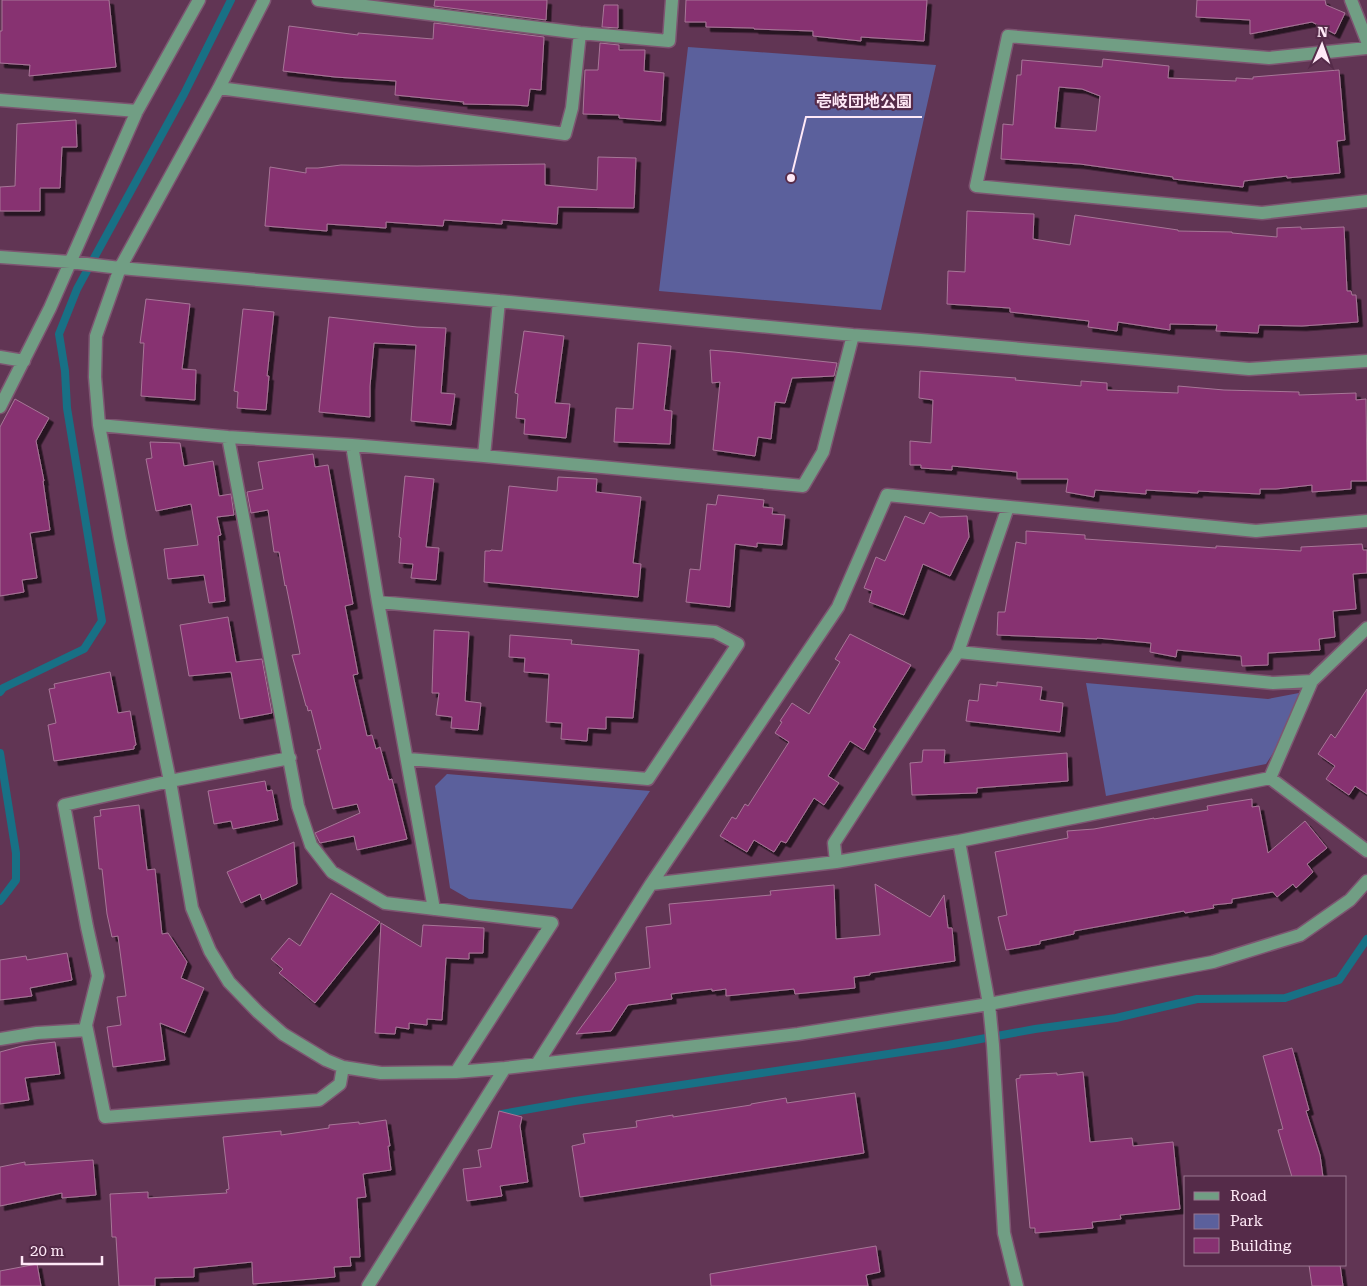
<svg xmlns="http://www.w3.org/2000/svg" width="1367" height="1286" font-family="'Roboto Serif','Noto Sans JP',serif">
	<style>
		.green { fill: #5b609c }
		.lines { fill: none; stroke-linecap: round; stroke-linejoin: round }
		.stream { stroke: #187085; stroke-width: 8 }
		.building { fill: #873171; stroke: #a77697; fill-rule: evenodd; filter: url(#shadow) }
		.minor-casing { stroke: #7d5571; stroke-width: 15 }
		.minor { stroke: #719e84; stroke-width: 12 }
		.leader { fill: none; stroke: #ffe9f7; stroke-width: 2 }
		.callout-dot { fill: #ffe9f7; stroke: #552b49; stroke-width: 2 }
		.callout-label { font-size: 16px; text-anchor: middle; font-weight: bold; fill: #ffe9f7; stroke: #552b49; stroke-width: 4.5; stroke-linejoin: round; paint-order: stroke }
	</style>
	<defs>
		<filter id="shadow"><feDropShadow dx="4.5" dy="4.5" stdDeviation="0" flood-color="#0009"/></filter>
	</defs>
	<rect width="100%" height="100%" fill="#613554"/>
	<!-- green -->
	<path class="green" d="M688 47 936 65 881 310 659 291Z
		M1086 683 1268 699 1299 693 1307 700 1266 764 1106 796Z
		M447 774 650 791 572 909 469 899 450 888 435 786Z"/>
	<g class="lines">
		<!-- stream -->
		<path class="stream" d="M0 692 3 688 84 649 102 621 67 408 65 371 59 334 77 289 184 94 231 0
			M0 753 16 853V880L0 901
			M502 1114 575 1101 948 1045 1035 1029 1116 1018 1197 999 1285 998 1339 980 1367 939"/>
	</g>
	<!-- building -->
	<path class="building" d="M2 0H109L116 67 29 76 30 65 0 63V31H2Z
		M435 0H547L546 20 434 6Z
		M686 0H927L924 41 861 37V41L813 36V31L754 29V28L706 27V22H685Z
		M1197 0H1325L1326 5 1345 13 1335 34 1312 22 1250 34V20L1196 17Z
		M604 5H618V28L602 27Z
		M434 23 544 37 541 90 530 89 528 106 514 105 463 104 464 102 395 95 396 81 335 77 283 71 289 26 358 35V33L433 39Z
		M600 43 619 45V50H645L644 71 664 73 661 121 619 118V115L583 114 585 70H598Z
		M1103 59 1169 66 1168 78 1236 81V78L1253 79V77L1339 70 1345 140 1337 141 1340 173 1287 178V176L1244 181 1243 187 1173 179V177L1080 164 1001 159 1003 124 1013 125 1017 75H1021L1022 60 1102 67ZM1059 87 1082 89 1100 96 1096 131 1055 128Z
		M76 120 77 147H62L60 188H40V211H0V187L15 186 17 124Z
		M598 157 636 158 634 208 558 207 557 224 502 220V224L444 220 443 226 386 222V228L327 224V231L265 226 270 167 306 173V168H318L341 165 417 166 545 164V185L597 190Z
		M967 211 1034 214 1033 239 1070 245 1075 215 1178 230V231L1232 232V233L1277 237V228L1301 227V229L1344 227 1347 291H1351L1352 295H1356L1358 322 1302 326 1259 325 1258 333 1216 331 1217 325 1170 324V330L1118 322 1117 331 1088 327 1089 321 1010 312V308L947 304 948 271 965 272Z
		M146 299 190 304 182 369 196 370 195 400 141 396 144 343H140Z
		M243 309 274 312 267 376H269L266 410 237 408 238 392 234 391Z
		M329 317 417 327 446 328 441 393 455 394 451 425 411 421 416 345 374 343 370 386V417L319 412Z
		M524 331 564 336 555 403 570 404 566 438 524 434 525 419 516 418 518 394 515 393Z
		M638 343 671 346 664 410 672 411 670 444 614 442 616 408 633 409Z
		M710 350 734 352 837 363 834 376 792 378 785 403 775 402 771 439 758 437 755 456 713 450 720 382 712 383Z
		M920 371 1016 378 1015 380 1081 386V381L1107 383V390L1178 393V386L1224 390 1299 392V395L1356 393V400L1366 399 1367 481H1351V489L1312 492V485L1276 489H1260V494L1198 491V493L1146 490V494L1095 490 1094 497 1066 492 1068 479H1017V472L952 466V470L921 468V465H910V441L931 443 933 400 919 398Z
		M15 399 49 418 36 441 44 481H43L50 530 30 533 37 578 22 580 24 592 0 596V427Z
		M150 442 180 443 184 466 213 461 219 496 231 494 234 515 217 517 221 535 218 536 225 601 209 603 204 575 168 579 164 549 198 545 191 504 156 511 146 459 152 458Z
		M313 454 315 467 328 465 353 604 345 606 358 674 353 675 367 736 372 735 376 749 380 747 389 780 392 779 407 839 357 850 354 836 320 843 315 833 360 813 357 804 333 809 317 750 321 749 311 710 308 711 307 706H306L292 655 300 654 286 585 285 586 279 552H274L268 510 251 513 247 492 263 489 258 462Z
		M405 476 434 479 426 547 439 548 436 580 411 578 413 564 399 563 401 538 399 537Z
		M558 477 597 479 596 492 641 497 633 563 641 564 638 597 484 582 485 551H490L491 550 502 551 509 486 557 491Z
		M718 495 764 500 763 507 773 508 772 514 785 515 782 545 757 543V547L735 544 730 607 686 602 690 569 700 570 707 504 716 505Z
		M930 512 940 517 967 516 969 537 950 576 923 564 904 615 869 602 872 591 864 588 876 557 885 561 905 516 924 524Z
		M1026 531 1085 535V539L1216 548V546L1301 551V547L1362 544 1363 550H1367V573L1353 574 1356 609 1333 611 1335 637 1319 639 1320 650 1268 653V665L1242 666 1241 656 1177 650 1176 657 1150 652 1151 643 1097 638V639L997 635 998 612H1005L1016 542 1026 544Z
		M228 617 236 662 262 659 272 713 240 719 231 672 189 676 180 625Z
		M434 630 469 632 465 701 481 703 478 730 451 728 452 717 436 715 439 693H432Z
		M850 634 911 665 873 727 876 729 864 750 850 741 828 776 839 783 824 805 814 798 786 843 781 841 774 852 754 840 747 852 720 836 732 817 736 819 745 804 748 806 789 742 775 733 782 722 780 721 792 703 809 714 840 662 835 659Z
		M510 635 572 640 571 644 639 650 633 718 606 717V729L588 728 587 741 561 739 562 723 546 722 549 674 524 672 525 658 509 657Z
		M110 672 118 713 130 711 136 745 134 746V749L54 761 48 725 56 723 49 689 55 688 54 684Z
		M997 682 1042 687 1040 700 1063 703 1060 732 966 721 969 700 978 701 980 684 997 686Z
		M1367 689V794L1355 786 1349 795 1326 779 1335 766 1318 754 1331 734 1335 738Z
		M923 750H945L944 763 1067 753 1068 781 977 788V793L912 795 910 763 922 762Z
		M265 781 267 791 272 790 278 820 233 829 231 821 214 824 208 791Z
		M1252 799V807L1259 806 1268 853 1305 821 1327 848 1307 864 1313 872 1296 888 1293 884 1277 897 1273 892 1232 899V903L1213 905 1214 908 1185 913 1184 911 1074 931V934L1040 941V944L1006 950 998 917 1007 915 995 852 1068 838 1067 831 1094 829 1154 818V819L1208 810 1207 806Z
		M139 805 147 870 155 869 162 934 168 933 187 962 181 978 204 988 185 1033 160 1023 165 1060 113 1067 107 1027 121 1025 117 997 126 996 118 936 112 937 107 914 102 869H99L94 817 101 816 100 810Z
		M294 842 297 884 262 900 260 894 241 903 227 872Z
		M875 884 930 917 944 895 948 928H952L955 961 870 973V975L854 977 855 988 795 994 794 989 726 996V989L712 991V989L671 994 672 999 628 1005 611 1031 576 1034 616 980 615 973 650 968 646 927 671 924 669 904 771 895 770 891 834 885 836 939 880 935Z
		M331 893 380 922 315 1003 279 973 283 969 271 959 289 938 300 946Z
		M381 923 421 947 423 925 484 928 483 953H469V959L446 958 442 1020 427 1019V1025L409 1023V1029L396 1027 395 1034 375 1033Z
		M67 953 72 980 30 988 32 996 0 1000V960L26 956 27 960Z
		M55 1042 60 1074 25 1078 29 1100 0 1104V1052L22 1046Z
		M1292 1048 1309 1110 1306 1111 1320 1155 1323 1177H1292L1278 1130 1283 1129 1263 1056Z
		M1083 1072 1090 1142 1132 1138 1133 1146 1173 1142 1180 1209 1120 1215 1121 1219 1092 1222 1093 1228 1035 1233V1228H1030L1016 1079 1020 1078V1075L1057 1073V1075Z
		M855 1093 864 1153 580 1197 572 1146 585 1143 583 1134 637 1127 636 1121 673 1115V1117L751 1105V1104L786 1098 787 1103Z
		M499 1111 522 1117 520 1126 528 1182 500 1186 502 1196 467 1201 463 1169 481 1167 478 1150 491 1148Z
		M386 1120 390 1146H388L391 1170 363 1174 366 1197 357 1198 360 1257H350L351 1266 334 1267 335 1277 253 1284 252 1262 194 1268V1277L155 1278V1286H119L116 1237H112L110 1194 148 1192V1198L227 1193 226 1190 229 1189 223 1137 281 1131V1135L329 1128V1125L359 1122V1124Z
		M93 1160 96 1195 62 1198V1193L0 1206V1167L25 1162V1165Z
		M876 1246 880 1272 866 1275 868 1286H711L710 1274Z
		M37 1264 41 1286H0V1271Z
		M1309 1265H1340L1343 1286H1312Z"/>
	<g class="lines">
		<!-- minor casing -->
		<g class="minor-casing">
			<path id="minor" d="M264 0 219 88 120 268 96 336 95 377 99 425 120 539 170 781 192 908 210 951 229 982 258 1012 283 1034 326 1060 343 1067 381 1073 456 1072 505 1068 798 1034 989 1004 1213 962 1300 935 1350 900 1367 881
				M318 0 580 33 669 41 672 0
				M1351 0 1367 41
				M1367 48 1269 58 1008 36 976 186 1262 213 1367 201
				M219 88 565 134 572 108 580 33
				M0 100 137 111
				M0 257 70 262 120 268 499 301 853 335 921 340 1249 369 1367 361
				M0 357 24 361
				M0 407 50 308 137 111 199 0
				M99 425 228 437 352 445 484 456 803 486 823 452 853 335
				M228 437 298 806 311 845 332 872 385 903 552 923 456 1072
				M352 445 378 602 434 909
				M484 456 499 301
				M378 602 715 632 738 644 648 779 408 759
				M958 652 1273 683 1312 681
				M290 758 170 781 64 805 87 927 98 976 86 1025 105 1117 319 1100 340 1084 343 1067
				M1270 778 1312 681 1367 628
				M959 841 989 1004 993 1045 1004 1233 1017 1286
				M836 862 834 843 958 652 1008 507
				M651 884 836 862 959 841 1270 778 1367 851
				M0 1039 37 1033 87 1030
				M537 1064 651 884 838 607 887 495 1256 531 1367 521
				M368 1286 505 1068"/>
		</g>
		<!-- minor -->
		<use href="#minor" class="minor"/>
	</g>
	<!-- callouts -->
	<path class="leader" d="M791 178L806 117H922"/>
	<circle class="callout-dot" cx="791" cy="178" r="5"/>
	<g class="callout-label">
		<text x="864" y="107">壱岐団地公園</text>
	</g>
	<!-- legend -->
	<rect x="1184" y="1176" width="162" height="90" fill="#552b49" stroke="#99778f"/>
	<rect x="1194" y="1192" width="25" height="8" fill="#719e84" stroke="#99778f"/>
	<text x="1230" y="1201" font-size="15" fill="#ffe9f7">Road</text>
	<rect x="1194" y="1214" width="25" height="15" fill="#5b609c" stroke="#99778f"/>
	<text x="1230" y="1226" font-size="15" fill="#ffe9f7">Park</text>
	<rect x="1194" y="1238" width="25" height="15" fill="#873171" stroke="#99778f"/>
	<text x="1230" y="1251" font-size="15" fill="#ffe9f7">Building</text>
	<!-- north arrow -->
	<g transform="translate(1322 45) rotate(2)" stroke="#552b49" stroke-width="4" paint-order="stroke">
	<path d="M0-4L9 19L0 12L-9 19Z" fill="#ffe9f7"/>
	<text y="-8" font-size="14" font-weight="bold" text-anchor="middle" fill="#ffe9f7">N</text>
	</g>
	<!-- scale -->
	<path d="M22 1256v8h80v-8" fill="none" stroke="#ffe9f7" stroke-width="2.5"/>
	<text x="30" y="1256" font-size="15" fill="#ffe9f7" stroke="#552b49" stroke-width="4" paint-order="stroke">20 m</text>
</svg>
